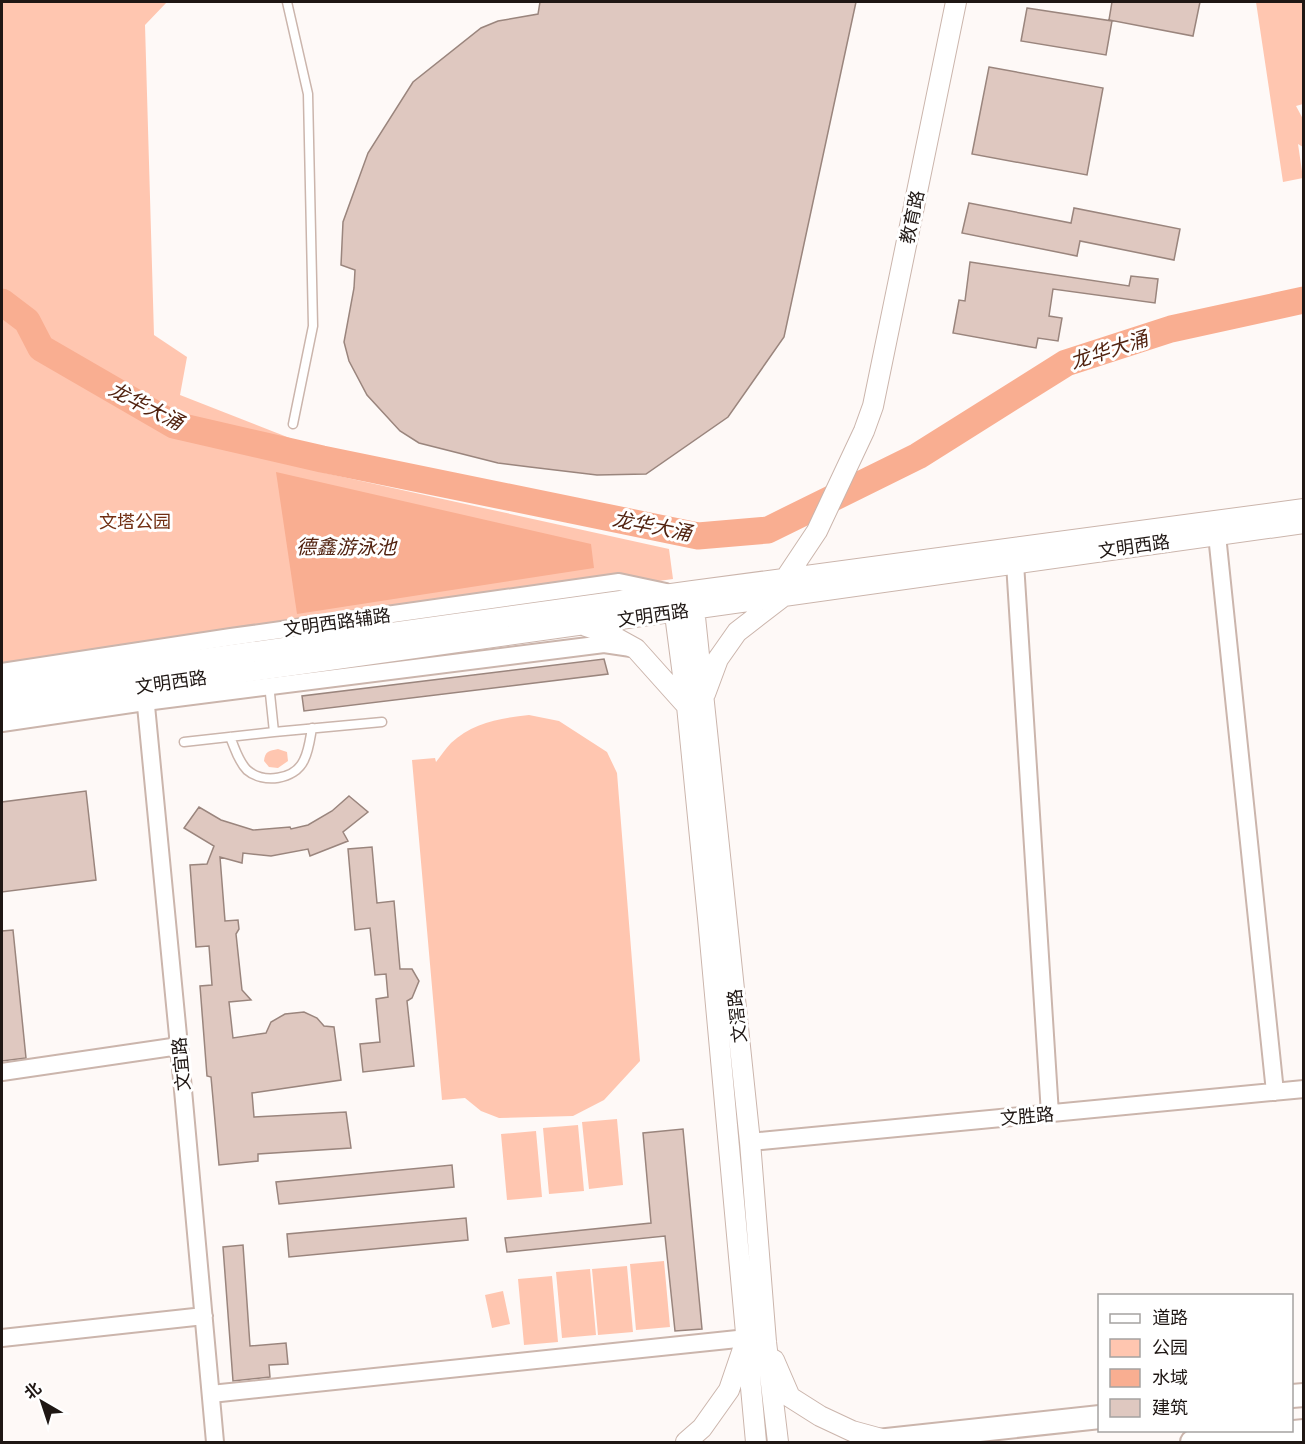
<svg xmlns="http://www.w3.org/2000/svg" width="1305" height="1444" font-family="Poppins,'Noto Sans SC',sans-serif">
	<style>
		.green { fill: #ffc6b0 }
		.water { fill: #f9ae91 }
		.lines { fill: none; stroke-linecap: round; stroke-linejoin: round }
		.river { stroke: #f9ae91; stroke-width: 27 }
		.building { fill: #dfc8c0; stroke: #9a857d; stroke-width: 1.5 }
		.service-casing { stroke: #cbb5ac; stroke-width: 11 }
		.minor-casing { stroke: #cbb5ac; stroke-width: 20 }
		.tertiary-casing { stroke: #cbb5ac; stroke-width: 22 }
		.secondary-casing { stroke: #cbb5ac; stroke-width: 26 }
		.service { stroke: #fff; stroke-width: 8 }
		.minor { stroke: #fff; stroke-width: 16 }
		.tertiary { stroke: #fff; stroke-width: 20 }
		.secondary { stroke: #fff; stroke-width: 22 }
		.labels { text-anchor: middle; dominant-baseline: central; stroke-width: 6; stroke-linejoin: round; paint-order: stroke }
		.street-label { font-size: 18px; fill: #1f1714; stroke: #fff }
		.park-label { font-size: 18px; fill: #712f13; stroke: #fff }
		.water-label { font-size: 20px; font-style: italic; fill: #522310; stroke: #fff }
	</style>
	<rect width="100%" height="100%" fill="#fef9f7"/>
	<!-- green -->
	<path class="green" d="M2 2H167L145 25 154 335 187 357 180 395 328 453 325 473 669 549 673 579 2 674Z
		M1256 2H1303V104L1296 106 1303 119V147L1298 144 1303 178 1283 182Z
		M529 715 559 721 607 752 617 773 640 1061 604 1100 573 1116 499 1118 481 1111 465 1098 442 1100 412 760 435 758 436 762C441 756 445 749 451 743 472 723 500 718 529 715Z
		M278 749 287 752 288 761 278 768 269 767 264 761C265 751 269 751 278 749Z
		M617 1119 623 1185 589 1189 582 1122Z
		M578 1125 584 1191 549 1194 543 1128Z
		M536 1131 542 1197 507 1200 501 1134Z
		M664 1261 670 1327 636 1330 630 1264Z
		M627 1266 633 1332 598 1335 592 1269Z
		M590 1269 596 1335 562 1338 556 1272Z
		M552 1276 558 1342 524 1345 518 1279Z
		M503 1291 510 1324 492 1328 485 1295Z"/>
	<!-- water -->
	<path class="water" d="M276 472 591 544 594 568 297 614Z"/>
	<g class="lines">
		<!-- river -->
		<path class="river" d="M2 302 27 321 41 348 174 425 322 459 698 536 768 530 918 456 1066 363 1171 329 1304 300"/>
	</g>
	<!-- building -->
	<path class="building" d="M540 2H856L784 337 728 417 646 474 597 475 530 467 498 463 419 443 400 431 367 395 349 361 344 342 354 288 355 270 341 265 343 222 368 153 413 82 481 28 498 21 538 14Z
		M1112 2H1200L1193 36 1109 20Z
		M1027 8 1112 21 1106 55 1021 41Z
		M989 67 1103 88 1087 175 972 154Z
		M969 203 1071 223 1074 208 1180 229 1174 260 1080 241 1077 256 962 233Z
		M970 262 1129 286 1131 276 1158 279 1155 303 1053 289 1049 316 1062 318 1058 341 1038 338 1036 348 953 333 959 300 965 301Z
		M604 659 608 674 304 711 302 696Z
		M86 791 96 880 2 892V802Z
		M349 796 368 812 343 832 348 841 310 856 308 849 271 856 243 853 242 863 220 857 225 921 238 920 239 929 236 934 242 990 251 1000 229 1002 233 1038 266 1033 271 1022 285 1014 304 1012 317 1018 324 1026 334 1027 341 1080 252 1093 254 1117 346 1112 351 1148 258 1154V1161L219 1165 211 1077 207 1076 200 986 212 985 209 946 196 947 190 865 207 864 214 846 184 828 199 807 221 820 253 830 290 827 291 829 308 825 332 811Z
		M372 847 377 903 394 901 400 969H412L419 981 412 998 407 1001 414 1066 363 1072 360 1044 380 1042 376 999 388 997 386 974 375 975 370 928 355 930 348 849Z
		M13 930 26 1058 2 1061V931Z
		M683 1129 702 1329 675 1331 665 1236 507 1252 505 1238 651 1223 643 1133Z
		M452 1165 454 1187 279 1204 276 1182Z
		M466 1218 468 1240 289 1257 287 1234Z
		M243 1245 250 1346 286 1343 288 1364 269 1365 270 1377 233 1381 223 1247Z"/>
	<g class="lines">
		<!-- service casing -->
		<g class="service-casing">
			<path id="service" d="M287 2 308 94 313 326 293 424
				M274 732 382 722
				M230 737C235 748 238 761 247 770 263 784 295 780 304 760 309 750 310 739 312 728
				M184 742 274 732 269 684"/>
		</g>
		<!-- minor casing -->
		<g class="minor-casing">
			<path id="minor" d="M1217 535 1275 1092
				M1015 563 1050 1114
				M2 672 231 637 619 582 666 592
				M144 685 179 1046 215 1442
				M2 723 145 702 604 644 631 648
				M2 1072 179 1046
				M750 1142 1304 1089
				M2 1338 204 1316
				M211 1394 747 1338"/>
		</g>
		<!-- tertiary casing -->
		<g class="tertiary-casing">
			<path id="tertiary" d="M785 579 817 531 864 431 873 406 956 2
				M693 598 750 1142 766 1342 778 1442
				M673 599 687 706 708 918 756 1442
				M586 626 607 633 636 649 687 706
				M2 687 693 591 1304 509
				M705 694 718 659 737 632 781 598
				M2 706 1304 523
				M774 1360 790 1397 820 1416 852 1431 885 1440
				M686 1442 702 1428 729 1390 744 1346"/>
		</g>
		<!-- secondary casing -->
		<g class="secondary-casing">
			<path id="secondary" d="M1292 1396 1304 1395
				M868 1442 1100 1417
				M1192 1442 1304 1431"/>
		</g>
		<!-- service -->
		<use href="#service" class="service"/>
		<!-- minor -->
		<use href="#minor" class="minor"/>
		<!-- tertiary -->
		<use href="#tertiary" class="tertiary"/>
		<!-- secondary -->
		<use href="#secondary" class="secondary"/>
	</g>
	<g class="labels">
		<!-- street labels -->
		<g class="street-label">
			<text transform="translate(912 217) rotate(-78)">教育路</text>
			<text transform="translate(1134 546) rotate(-8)">文明西路</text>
			<text transform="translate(653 615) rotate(-8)">文明西路</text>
			<text transform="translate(337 622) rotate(-8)">文明西路辅路</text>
			<text transform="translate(171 682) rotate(-8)">文明西路</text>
			<text transform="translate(737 1016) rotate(-96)">文滘路</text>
			<text transform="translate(181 1064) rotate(-95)">文宜路</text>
			<text transform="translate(1027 1116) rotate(-5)">文胜路</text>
		</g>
		<!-- park labels -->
		<g class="park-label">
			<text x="135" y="521">文塔公园</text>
		</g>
		<!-- water labels -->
		<g class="water-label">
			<text transform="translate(1109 350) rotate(-18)">龙华大涌</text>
			<text transform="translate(146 406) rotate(27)">龙华大涌</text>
			<text transform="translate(652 526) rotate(11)">龙华大涌</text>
			<text x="346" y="547">德鑫游泳池</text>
		</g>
	</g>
	<!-- border -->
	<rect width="1305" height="1444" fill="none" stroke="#1f1714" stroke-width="6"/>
	<!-- legend -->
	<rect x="1098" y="1294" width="195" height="138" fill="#ffffff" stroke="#a5a2a1" stroke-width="1.5"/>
	<rect x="1110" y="1314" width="30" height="9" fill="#ffffff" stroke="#a5a2a1" stroke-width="1.5"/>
	<text x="1152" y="1324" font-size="18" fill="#1f1714">道路</text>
	<rect x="1110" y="1339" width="30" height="18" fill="#ffc6b0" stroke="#a5a2a1" stroke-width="1.5"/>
	<text x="1152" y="1354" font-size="18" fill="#1f1714">公园</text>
	<rect x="1110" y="1369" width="30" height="18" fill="#f9ae91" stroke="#a5a2a1" stroke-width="1.5"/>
	<text x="1152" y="1384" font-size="18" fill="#1f1714">水域</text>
	<rect x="1110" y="1399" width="30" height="18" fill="#dfc8c0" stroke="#a5a2a1" stroke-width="1.5"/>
	<text x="1152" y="1414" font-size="18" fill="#1f1714">建筑</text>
	<!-- north arrow -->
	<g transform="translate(42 1402) rotate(321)" stroke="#ffffff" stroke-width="4.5" paint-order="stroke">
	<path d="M0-4.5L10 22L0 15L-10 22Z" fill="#1f1714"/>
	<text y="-9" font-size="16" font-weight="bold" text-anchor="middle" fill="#1f1714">北</text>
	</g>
</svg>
